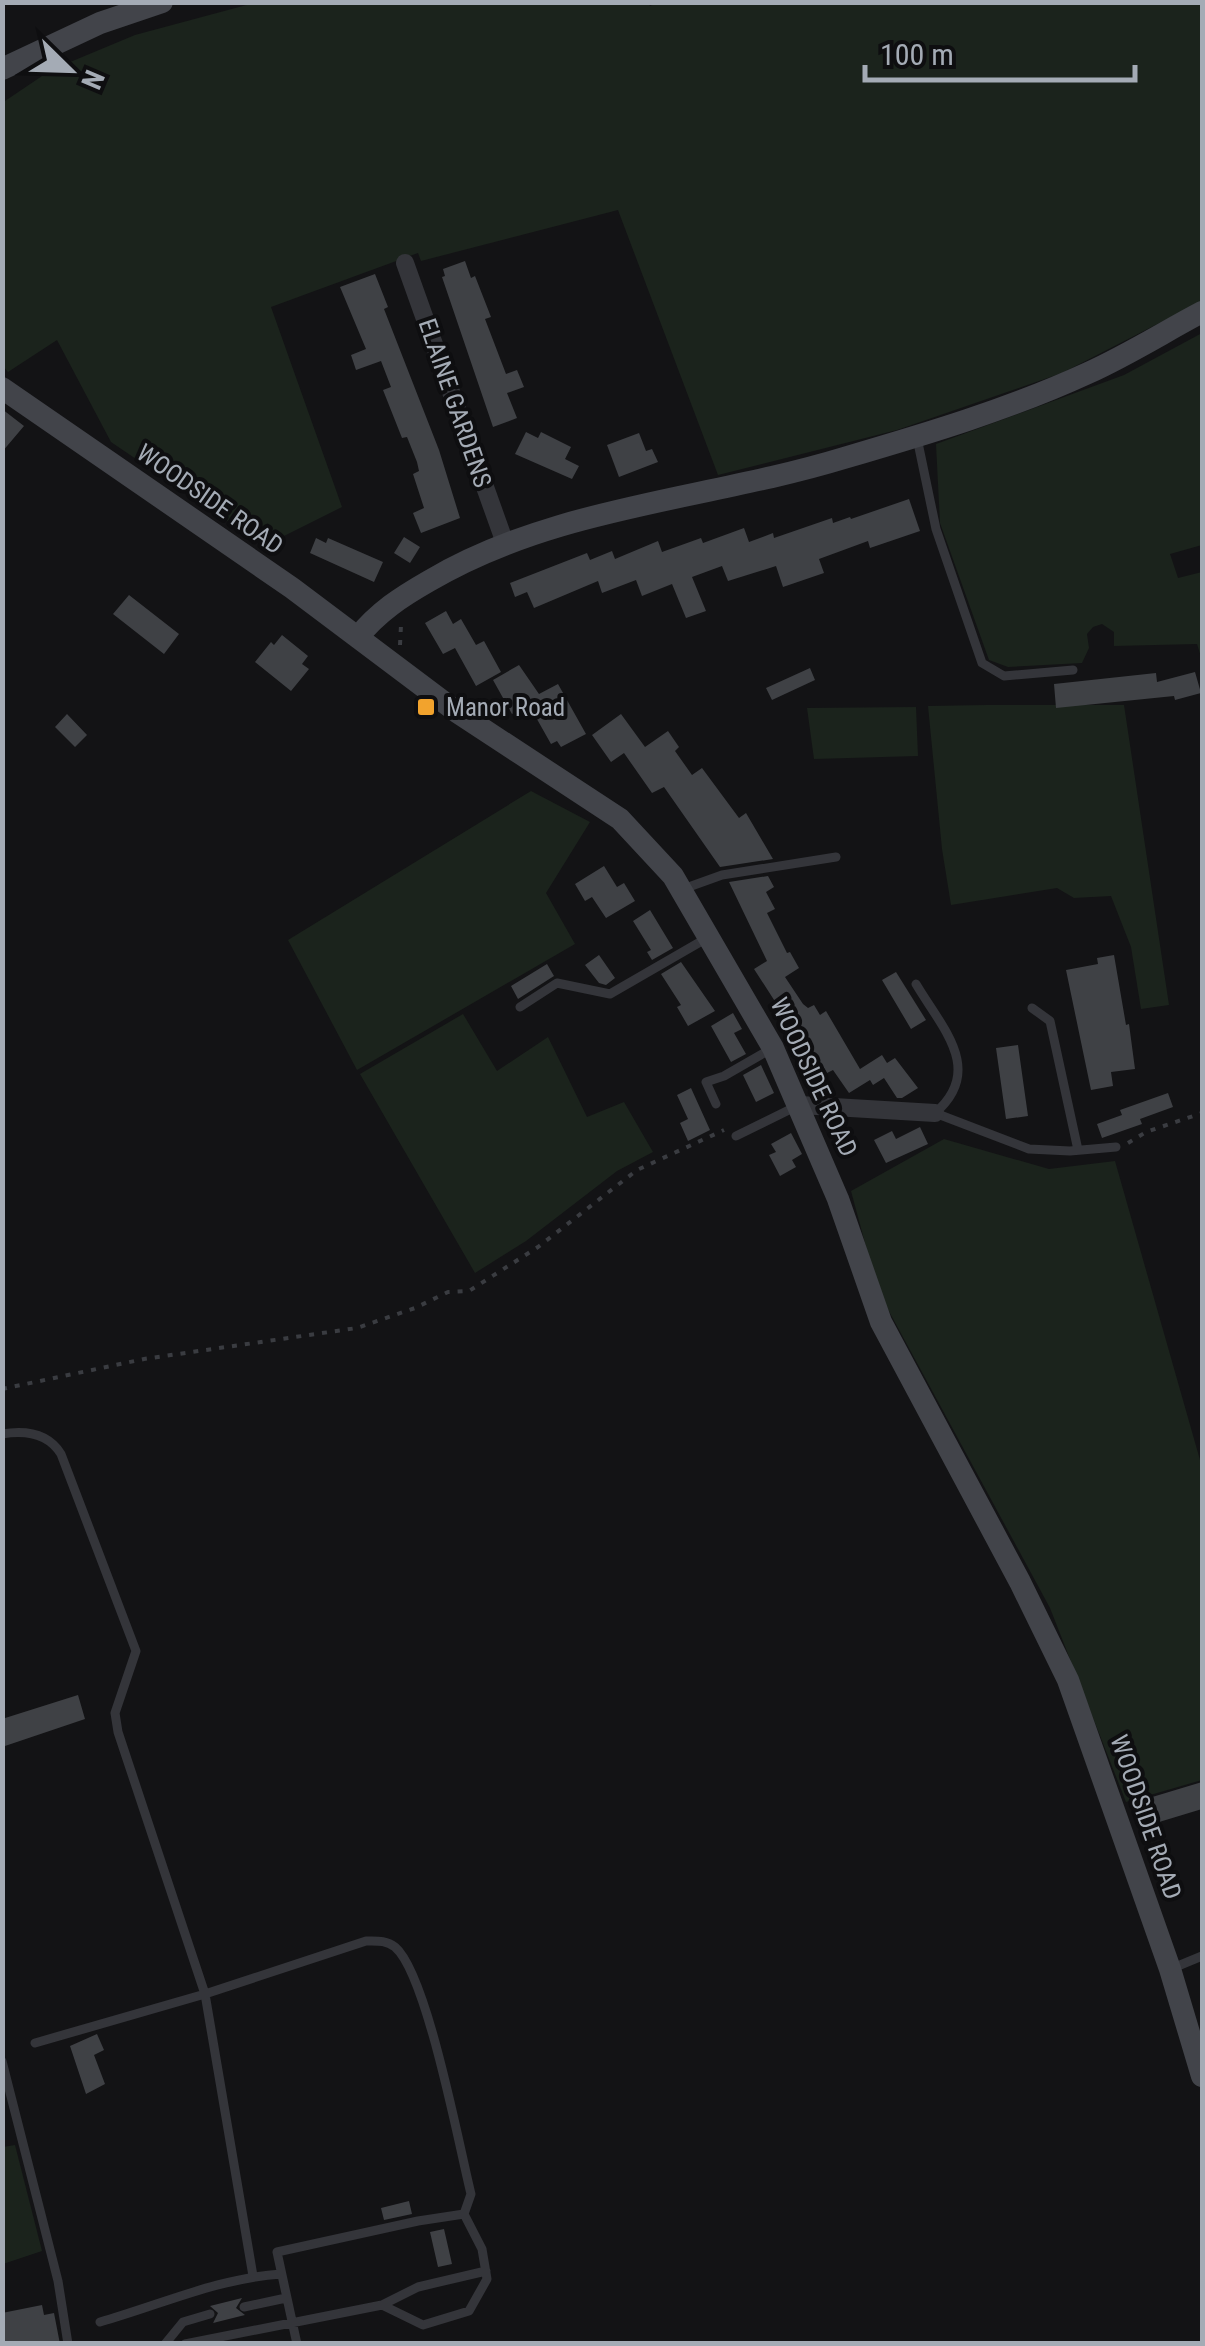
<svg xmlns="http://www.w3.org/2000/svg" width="1205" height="2346" font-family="'Roboto Condensed',sans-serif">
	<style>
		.green { fill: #1b231c }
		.building { fill: #3f4145 }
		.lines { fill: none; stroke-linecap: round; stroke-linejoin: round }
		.path { stroke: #3a3c41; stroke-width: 4; stroke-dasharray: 5 8; stroke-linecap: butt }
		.lane { stroke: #34353a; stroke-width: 9 }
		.street { stroke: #34353a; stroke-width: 18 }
		.secondary { stroke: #42444a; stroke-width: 22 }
		.poi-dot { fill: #f2a32d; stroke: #0e0e10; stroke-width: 4 }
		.labels { text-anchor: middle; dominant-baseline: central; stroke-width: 8; stroke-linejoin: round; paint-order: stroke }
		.street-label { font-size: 25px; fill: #a4abb5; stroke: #0e0e10 }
		.poi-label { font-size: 25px; fill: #a4abb5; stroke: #0e0e10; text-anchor: start }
	</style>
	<rect width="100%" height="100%" fill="#131315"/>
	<!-- green -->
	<path class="green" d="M647 2 650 6 659 2 1202 3V301L1062 373 897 430 718 475 618 210 421 261 418 253 271 307 342 507 264 546 111 442 57 340 8 372 3 366 2 103 51 70 135 35 254 3Z
		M1202 333V545L1170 554 1178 578 1202 572V660L1197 644 1114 646V632L1102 624 1093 627 1087 634 1089 648 1082 663 1008 667 989 660 940 523 936 444 1124 375Z
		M986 705H1124L1169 1005 1141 1009 1131 947 1111 896 1074 898 1057 888 951 905 942 849 928 706Z
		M916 707 918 756 814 759 807 708Z
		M531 791 590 822 546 893 575 944 357 1070 288 940Z
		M463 1014 497 1071 548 1037 587 1117 624 1102 653 1152 617 1171 526 1241 475 1273 360 1074Z
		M944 1139 1049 1169 1115 1161 1202 1467V1780L1126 1802 1050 1608 878 1291 851 1191Z
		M15 2145 42 2251 3 2264V2147Z"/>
	<!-- building -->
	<path class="building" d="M465 261 471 278 475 276 491 317 485 319 506 374 517 370 524 387 507 393 517 418 493 427 442 277 445 276 443 269Z
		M375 274 388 307 384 309 439 450 460 518 421 533 413 513 424 508 413 474 419 471 417 462 407 437 402 438 383 390 391 387 381 361 356 370 351 355 366 349 340 287Z
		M2 409 24 426 2 452Z
		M526 432 538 438 541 432 571 447 565 459 579 466 572 479 515 454Z
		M639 433 646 451 652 449 658 462 619 477 607 445Z
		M909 499 920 531 870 548 868 541 819 559 824 573 783 587 776 566 728 581 722 566 692 577 706 611 686 618 672 584 642 596 636 580 602 593 598 581 534 608 527 592 515 597 510 583 587 553 590 560 612 551 615 559 658 541 662 552 701 538 703 543 744 528 749 542 773 533 774 538 832 518 833 523 850 517 851 519Z
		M404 537 420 547 410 563 394 553Z
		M316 538 326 543 328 538 383 562 374 582 310 553Z
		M129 595 179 634 164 654 113 614Z
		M446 611 453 624 461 619 476 645 484 641 501 672 476 686 455 648 443 654 425 623Z
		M282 635 308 656 302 664 309 669 291 691 255 662 271 642 274 645Z
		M519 665 539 694 558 684 586 734 561 747 557 741 551 744 529 705 512 714 493 680Z
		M810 668 815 680 772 700 766 688Z
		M1195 672 1201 693 1175 700 1174 696 1056 708 1054 684 1156 673 1157 682Z
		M67 714 87 735 75 747 55 727Z
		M621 714 645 747 668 731 679 747 675 751 692 775 702 768 739 818 746 813 773 859 720 867 664 787 652 793 624 753 611 762 592 735Z
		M604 866 617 887 624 883 635 901 606 918 592 897 585 901 575 884Z
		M768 876 774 887 766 892 775 909 767 913 787 953 790 952 799 968 785 977 803 1004 808 1008 814 1005 820 1015 826 1011 860 1069 882 1055 887 1063 895 1058 918 1088 902 1098H897L884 1078 873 1085 870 1080 849 1093 833 1070 827 1073 780 1000 776 1003 754 969 767 961 729 882Z
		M650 910 673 948 652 960 647 952 651 950 633 921Z
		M599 955 615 978 606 985 599 983 585 965Z
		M1114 955 1126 1025 1129 1024 1135 1069 1111 1072 1113 1086 1091 1090 1066 970 1098 964 1097 958Z
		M681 962 715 1011 688 1026 677 1007 681 1005 661 974Z
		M547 964 554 976 518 999 511 986Z
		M896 972 926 1020 911 1029 882 980Z
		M733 1013 742 1029 734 1033 746 1054 731 1062 711 1026Z
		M1018 1045 1028 1116 1006 1119 996 1048Z
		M761 1065 774 1093 756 1102 743 1075Z
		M691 1088 710 1130 688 1141 680 1123 688 1119 677 1095Z
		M1168 1093 1173 1107 1140 1119 1142 1124 1102 1138 1097 1124 1122 1115 1120 1110Z
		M920 1127 928 1144 886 1163 874 1140 892 1131 896 1139Z
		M791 1133 802 1154 792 1160 796 1167 780 1176 769 1155 776 1152 771 1144Z
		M78 1695 85 1719 5 1746 2 1719Z
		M1202 1782V1809L1146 1826 1139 1801Z
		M97 2034 104 2050 94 2055 105 2084 86 2094 70 2046Z
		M409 2201 412 2214 384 2220 381 2208Z
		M444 2229 452 2264 438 2267 430 2232Z
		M242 2298 236 2308 245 2315 213 2323 218 2313 210 2306Z
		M42 2305 44 2315 54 2313 60 2344H2V2313Z"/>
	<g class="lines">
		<!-- path -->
		<path class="path" d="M400 645 401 625
			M1128 1143 1146 1132 1202 1113
			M2 1389 144 1359 357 1328 415 1308 448 1292 469 1291 538 1247 637 1170 724 1130"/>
		<!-- lane -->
		<path class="lane" d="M917 438 936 529 982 663 1004 676 1073 670
			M683 889 722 875 836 857
			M916 984C942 1028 985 1070 935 1113
			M520 1007 557 983 610 994 707 938
			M1032 1008 1050 1021 1078 1150
			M716 1104 706 1082 724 1076 771 1049
			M935 1113 1029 1149 1070 1151 1116 1147
			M736 1136 797 1106
			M2 1434C26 1430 48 1433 61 1454L136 1651 115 1713 118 1732 205 1994 35 2043
			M1173 1968 1202 1956
			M2 2061 58 2281 68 2344
			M382 2305 418 2287 486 2271
			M244 2307 286 2298
			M100 2322C160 2305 219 2278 281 2274
			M165 2344 183 2322 210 2314
			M185 2344 382 2305 423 2325 469 2311 487 2279 482 2249 464 2214 471 2194C459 2146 427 1974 395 1947 386 1940 377 1941 366 1941L205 1994 253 2276
			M297 2344 277 2252 418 2221 464 2214"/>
		<!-- street -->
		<path class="street" d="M405 263 505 543
			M800 1105 935 1113"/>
		<!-- secondary -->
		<path class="secondary" d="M2 69 100 23 162 2
			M2 388 292 588 457 712 620 819 673 876 773 1048 838 1199 881 1322 1020 1582 1068 1680 1170 1969 1202 2076
			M358 637C378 612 401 597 429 581 556 506 706 500 844 458 926 434 1010 409 1088 373 1128 355 1164 332 1202 312"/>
	</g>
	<!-- markers -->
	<rect class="poi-dot" x="416" y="697" width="20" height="20" rx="5"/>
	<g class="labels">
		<!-- street labels -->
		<g class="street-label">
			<text transform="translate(455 403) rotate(71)">ELAINE GARDENS</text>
			<text transform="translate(210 499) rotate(35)">WOODSIDE ROAD</text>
			<text transform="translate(814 1077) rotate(65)">WOODSIDE ROAD</text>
			<text transform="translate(1146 1817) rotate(71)">WOODSIDE ROAD</text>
		</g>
		<!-- poi labels -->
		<g class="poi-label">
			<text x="446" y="707">Manor Road</text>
		</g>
	</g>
	<!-- border -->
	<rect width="1205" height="2346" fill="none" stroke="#a4abb5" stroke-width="10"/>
	<!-- north arrow -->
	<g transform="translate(70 70) rotate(113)" stroke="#0e0e10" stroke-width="8" paint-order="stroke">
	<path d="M0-8L18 38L0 25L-18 38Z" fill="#a4abb5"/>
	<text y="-15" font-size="28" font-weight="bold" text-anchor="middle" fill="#a4abb5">N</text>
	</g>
	<!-- scale -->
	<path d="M865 65v15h270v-15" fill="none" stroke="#a4abb5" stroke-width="5"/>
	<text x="880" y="65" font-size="30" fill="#a4abb5" stroke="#0e0e10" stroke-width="8" paint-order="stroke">100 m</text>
</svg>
